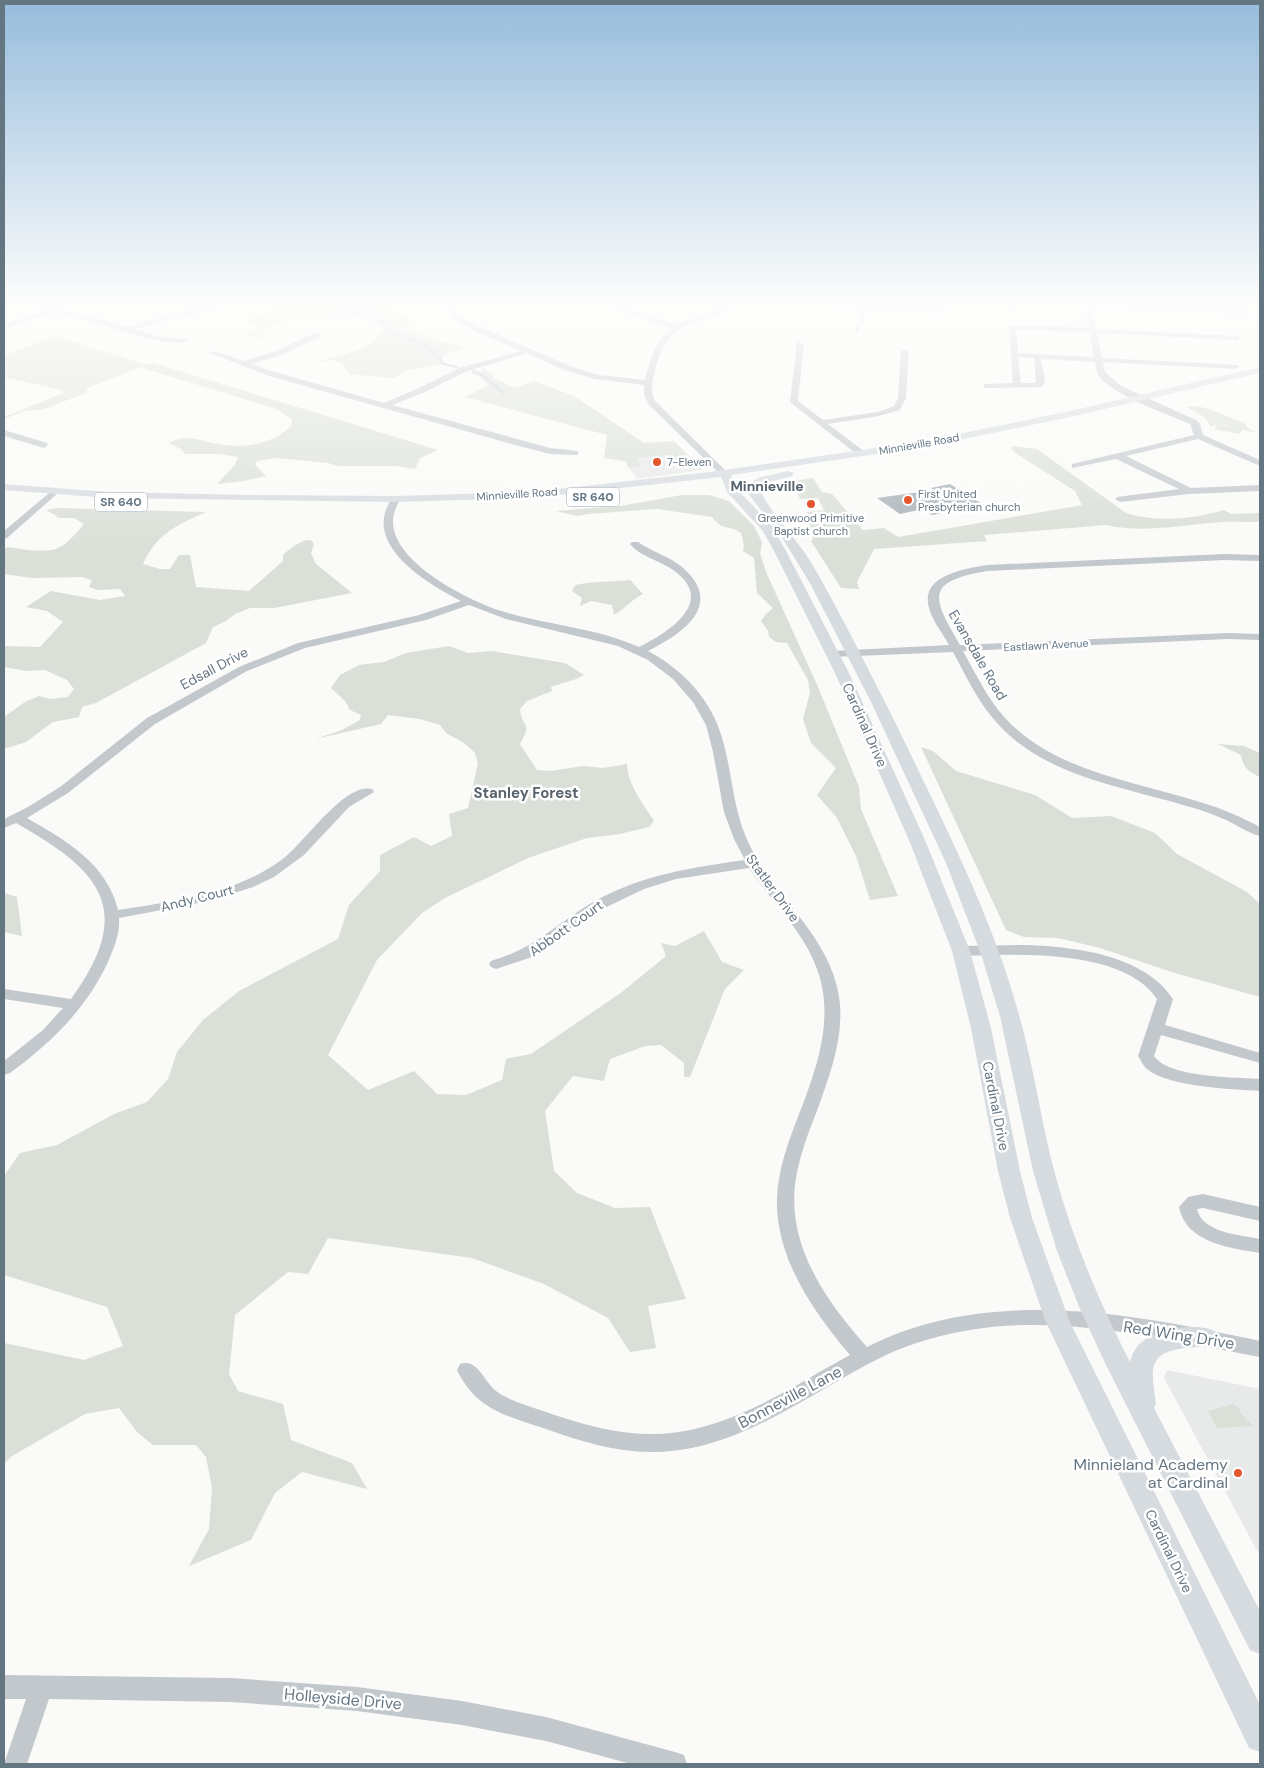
<svg xmlns="http://www.w3.org/2000/svg" width="1264" height="1768" font-family="'DM Sans',sans-serif">
	<style>
		.built { fill: #e8e9e9 }
		.green { fill: #dadfd7 }
		.water { fill: #bbc7cb }
		.lines { fill: none; stroke-linecap: round; stroke-linejoin: round }
		.stream { stroke: #bbc7cb; stroke-width: 2.5 }
		.building { fill: #aab3b9 }
		.minor { fill: #c3c8cc; fill-rule: evenodd }
		.major { fill: #d6dbdf; fill-rule: evenodd }
		.poi-dot { fill: #e4572e; stroke: #fff; stroke-width: 2 }
		.labels { text-anchor: middle; dominant-baseline: central; stroke-width: 5; stroke-linejoin: round; paint-order: stroke }
		.far-street-label { font-size: 11px; fill: #657683; stroke: #fff }
		.far-poi-label { font-size: 11px; fill: #657683; stroke: #fff; text-anchor: start }
		.shield { fill: #fff; stroke: #939fa8; stroke-width: 1 }
		.shield-label { font-size: 12px; font-weight: bold; fill: #657683 }
		.far-quarter-label { font-size: 14px; font-weight: bold; fill: #57646e; stroke: #fff }
		.street-label { font-size: 14px; fill: #657683; stroke: #fff }
		.neighbourhood-label { font-size: 15px; font-weight: bold; fill: #57646e; stroke: #fff }
		.near-street-label { font-size: 16px; fill: #657683; stroke: #fff }
		.near-poi-label { font-size: 16px; fill: #657683; stroke: #fff; text-anchor: end }
	</style>
	<rect width="100%" height="100%" fill="#fafaf8"/>
	<!-- built -->
	<path class="built" d="M671 455 677 462 689 465H698L702 470 637 479 629 468 641 466 637 458Z
		M1167 1370 1260 1389V1556L1164 1378Z"/>
	<!-- green -->
	<path class="green" d="M292 304H393L394 311 408 318 409 323 405 328 406 330 466 348 446 353 442 358V362L447 365H433L409 370 393 378 349 374 342 363 332 360 317 362C341 354 372 352 384 328L376 318 291 317 285 320 283 324 266 327 264 335 258 339 243 334 256 328V324L247 322 251 318Z
		M56 336 147 365 153 363 438 450 420 458 415 469 397 466H338L328 463 277 458 257 461 255 465 266 476 244 481 217 484 235 465 238 457 219 454H185L181 449 169 443C188 432 200 442 219 444 244 449 274 444 292 425V419L274 408 142 368 136 369 88 388 86 393 44 409 24 411 4 419V417L64 393 61 390 4 377V355Z
		M482 368 495 375 492 377 514 388 534 381 574 396 644 443 674 441 698 465C686 465 679 463 671 455L637 458 641 466 629 468 625 461 604 458 607 435 465 397 488 385 481 377 470 373 483 371Z
		M1196 406C1214 409 1229 418 1246 423V427L1255 432C1247 432 1231 425 1221 424H1219L1243 429 1239 434 1214 429 1218 424 1211 427 1205 418 1187 407Z
		M1013 446 1037 449 1126 513C1159 523 1192 519 1224 510L1231 514 1260 513V522C1243 522 1227 521 1210 523 1175 526 1141 533 1106 525L984 535 987 541 874 549 857 582 859 589 841 588 811 541 813 538 807 512 824 510 818 498 800 499 793 481 813 478 822 492 832 494 863 530 884 528 898 537 1082 505 1075 491 1017 454 1011 449Z
		M682 495H709L729 501 754 526 762 542 760 553 766 572 818 687 859 787 861 809 898 896 870 900 856 856 837 818 817 795 836 768 811 743 803 719 810 693 808 680 787 643 776 642 769 637 768 631 761 621 766 614 773 608 757 593 754 558 743 551 744 546 741 533C728 524 723 532 712 517L657 509 588 514 577 516 556 511 620 506Z
		M56 508 206 512C177 525 156 534 143 564L160 569H170L179 555H190L196 587 249 591 283 561V555C291 548 300 540 311 540L314 544 311 553 316 564 352 593 274 608H250L235 614 226 621 213 627 206 643 96 703 82 707 79 717 53 722 26 742 4 749V717L25 702 39 696 50 699 68 697 74 689 67 680 45 670 26 671 4 667V646L40 647 63 622 47 611 26 607 51 591 100 600 125 596 120 589 97 590 89 587 92 580 82 577 32 578 4 574V550L7 547C24 549 50 556 65 544 72 538 78 531 84 524L74 518H58L55 515 46 510Z
		M630 580 643 594C632 599 626 608 614 615L612 605 591 601 580 606 582 598 572 591 575 585C594 581 612 582 630 580Z
		M449 646 468 653 492 651 565 663 584 675 576 679 551 687 552 691 527 701 520 709C522 729 533 721 520 744L537 770 551 771 583 766 603 768 627 764C627 784 644 805 654 821L649 827 620 834 587 838 528 858 445 898 422 913 377 960 328 1055 368 1090 414 1071 437 1094 466 1095 502 1080 506 1059 531 1054 622 992 666 956 661 943 675 946 704 931 722 962 744 970 725 989 690 1077H684V1063L661 1045 645 1046 610 1059 604 1081 573 1076 545 1111 554 1171 577 1193 615 1208 650 1207 686 1299 648 1306 656 1348 630 1352 608 1318 544 1284 472 1258 328 1238 308 1274 288 1272 235 1315 229 1374 238 1391 283 1404 291 1440 352 1463 367 1489 302 1472 275 1493 251 1540 189 1566 209 1529 212 1488 206 1457 196 1445H153L137 1432 119 1408 85 1414 12 1456 4 1464V1343L84 1360 123 1346 107 1307 4 1275V1176L20 1153 57 1145 114 1114 147 1102 168 1079 177 1052 203 1020 239 991 338 939 349 905 380 871V855L414 837 431 846 452 836 449 814 468 808 478 763 475 753 464 743 446 733 440 725 420 719 388 715 381 724 315 739 342 730 360 720 361 715 350 710 345 701 331 688 340 675 359 665 384 662 406 653Z
		M1218 744 1244 746 1260 753V777C1249 772 1243 768 1241 755Z
		M921 747 933 751 956 771 1035 795 1072 818 1111 816 1155 833 1177 854 1247 892 1260 904V997L1175 973 1100 948 1058 938 1024 937 1006 930Z
		M4 893 17 897 22 936 4 932Z
		M1233 1404 1240 1409V1412L1253 1426 1217 1428 1208 1411Z"/>
	<!-- water -->
	<path class="water" d="M355 304 369 305 373 312 360 316 332 313 345 306Z"/>
	<g class="lines">
		<!-- stream -->
		<path class="stream" d="M367 315C380 320 377 322 387 328 409 343 426 339 444 364L457 367
			M857 331 858 325 862 322 865 308
			M473 371 482 375 504 393"/>
	</g>
	<!-- building -->
	<path class="building" d="M950 484 984 505 932 515 923 509 900 514 877 498 934 490 931 488Z"/>
	<g class="lines">
		<!-- minor -->
		<path class="minor" d="M33 304H44L127 327 172 314 217 304H230L134 329 161 337 188 339 189 341C172 352 83 316 59 313 48 311 17 325 4 328V324L50 310Z
			M443 304H449L457 315 476 325 570 366 599 375 645 380C650 361 655 342 671 328L634 316 606 304H615L676 325 729 304H737C730 310 722 313 713 316 681 326 665 332 656 367 653 379 649 389 655 401L728 473 724 476 721 475 648 404 644 394V385L595 379 564 370 527 353 465 372 425 392 392 405 550 448 578 451V455L550 454 519 446 269 376 210 353 214 351 244 361 276 351 314 333H320V337L282 355 251 364 275 372 384 403 419 388 459 368 521 351 470 329 452 317Z
			M831 304H867L943 309 946 311 943 313 834 306Z
			M1008 304H1014L1013 309H1009Z
			M1085 304H1132L1250 311 1251 312 1248 314 1092 306 1096 329 1239 336V340H1236L1097 333 1102 358 1238 365 1239 367 1235 369 1103 362 1105 372 1121 386 1196 420 1200 424 1203 435 1260 460V466L1198 439 1126 456 1191 488 1260 485V491L1189 494 1120 502 1115 499 1117 497 1179 489 1116 459 1072 468V464L1194 435 1190 424C1168 414 1108 394 1097 373 1096 370 1096 365 1095 362L1041 359 1045 381 1042 387 984 388V384H987L1013 383 1009 327 1017 325 1089 328ZM1018 329 1090 333 1094 357 1018 353 1016 330ZM1018 357 1034 358 1036 383H1021Z
			M797 342 804 344 798 401 823 420 878 412 894 406 898 398 901 351 905 349 909 351 906 398 900 410 879 416 828 424 865 452V456H859L790 402Z
			M4 430 47 443 48 445 44 448 4 436Z
			M55 488 58 489V493L7 538 4 539V531Z
			M396 496 401 499C365 549 461 597 498 610 544 625 594 627 639 647 671 631 719 599 670 568 657 560 640 556 630 544L632 542H638C652 552 669 556 682 567 725 604 684 633 648 651 674 665 698 686 712 713 734 754 728 804 751 848 779 902 834 940 840 1004 843 1041 829 1077 817 1111 808 1133 800 1155 796 1178 785 1244 826 1301 867 1347 989 1285 1132 1314 1260 1341V1357C1168 1340 1064 1314 970 1330 940 1335 911 1343 884 1356 810 1392 742 1450 656 1452 617 1453 579 1441 543 1428 504 1415 476 1409 457 1370L460 1364C477 1358 483 1380 496 1391 508 1400 523 1404 537 1409 575 1422 615 1435 656 1434 728 1432 789 1388 850 1355 809 1307 767 1245 779 1179 784 1149 797 1121 807 1093 820 1057 830 1020 821 982 811 938 773 904 749 868L676 879 644 889 594 913 532 957 496 969 491 967 489 964 491 961C537 948 557 922 597 900 642 875 694 867 745 860L734 839 724 812 713 752 706 725 693 702 673 679 648 660 618 646 506 619 469 605 426 620 305 648 247 671 155 724 68 793 27 818C65 840 107 863 118 910 175 901 237 894 284 858 305 842 345 782 372 789L374 792 349 807 304 855 274 877 253 887 209 901 119 918C120 935 114 947 108 962 86 1009 51 1043 10 1073L4 1075V1061L43 1030 63 1008 4 999V989L71 999C136 909 101 871 16 823L4 828V819L28 807 60 787 147 718 239 667 298 643 419 615 461 601C426 583 359 543 393 497Z
			M1224 554 1260 555V561L1224 560 987 571C923 582 933 598 960 645L1228 633 1260 634V640L1228 639 963 651C976 674 988 700 1006 719 1056 772 1134 781 1200 802 1221 808 1241 817 1260 827V836C1248 833 1237 825 1226 820 1214 815 1202 810 1190 807 1125 787 1045 777 997 723 978 702 966 676 953 652L832 657 826 654 832 651 949 645C943 634 934 623 930 611 917 576 963 569 987 565Z
			M1022 945C1071 946 1144 954 1173 999L1165 1025 1260 1053V1063L1161 1035 1154 1056C1169 1078 1235 1077 1260 1079V1091C1232 1089 1168 1087 1147 1069 1143 1066 1141 1060 1138 1056L1157 999C1123 948 1015 954 961 956L956 954 954 951 956 948 961 946Z
			M1203 1194 1260 1207V1221L1203 1208 1197 1209C1202 1233 1241 1235 1260 1239V1253C1230 1248 1186 1243 1179 1207L1188 1197Z
			M4 1675 231 1678 357 1687 462 1701 546 1717 675 1752 684 1755 687 1764H631L546 1741 462 1725 357 1711 231 1702 49 1699 27 1764H4L26 1699H4Z"/>
		<!-- major -->
		<path class="major" d="M1260 367V373L1070 417 925 447 731 475 737 489 772 526 786 551 849 673 925 840 970 951 991 1028 1020 1171 1032 1218 1069 1320 1260 1705V1752L1249 1748 1045 1320 1010 1218 998 1171 971 1028 952 951 909 840 835 673 774 551 763 531 727 492 721 477 531 498 396 502 109 498 4 490V484L109 492 250 495 396 496 531 492 710 472 925 441 1070 411Z
			M788 471 792 472 794 474 792 476 766 483 760 486C760 500 795 538 805 553 820 576 832 600 845 624 867 667 889 709 910 753 951 838 994 923 1019 1015 1034 1067 1041 1122 1055 1174 1073 1240 1099 1302 1130 1362 1132 1355 1135 1347 1142 1342 1157 1329 1194 1323 1213 1330L1216 1337 1213 1344C1204 1347 1195 1347 1186 1348 1145 1352 1152 1372 1156 1404L1154 1408 1260 1611V1654L1250 1650 1106 1365 1080 1309 1057 1251 1033 1171 1000 1016 981 954 946 863 871 702 811 585 785 542 748 493V485L758 478Z"/>
	</g>
	<!-- sky -->
	<linearGradient id="sky" x2="0" y2="1"><stop stop-color="#96bcdc"/><stop offset="0.55" stop-color="#fdfdfc"/><stop offset="1" stop-color="#fdfdfc" stop-opacity="0"/></linearGradient>
	<rect width="1264" height="552" fill="url(#sky)"/>
	<!-- markers -->
	<g class="poi-dot">
		<circle cx="657" cy="462" r="5"/>
		<circle cx="908" cy="500" r="5"/>
		<circle cx="811" cy="504" r="5"/>
		<circle cx="1238" cy="1473" r="5"/>
	</g>
	<g class="labels">
		<!-- far-street labels -->
		<g class="far-street-label">
			<text transform="translate(919 444) rotate(-10)">Minnieville Road</text>
			<text transform="translate(517 494) rotate(-4)">Minnieville Road</text>
			<text transform="translate(1046 645) rotate(-3)">Eastlawn Avenue</text>
		</g>
		<!-- far-poi labels -->
		<g class="far-poi-label">
			<text x="667" y="462">7-Eleven</text>
			<text x="918" y="494">First United<tspan x="918" dy="13">Presbyterian church</tspan></text>
			<text x="811" y="518" text-anchor="middle">Greenwood Primitive<tspan x="811" dy="13">Baptist church</tspan></text>
		</g>
		<!-- shield labels -->
		<g class="shield">
			<rect x="567" y="487.5" width="52" height="19" rx="4"/>
			<rect x="95" y="492.5" width="52" height="19" rx="4"/>
		</g>
		<g class="shield-label">
			<text x="593" y="497">SR 640</text>
			<text x="121" y="502">SR 640</text>
		</g>
		<!-- far-quarter labels -->
		<g class="far-quarter-label">
			<text x="767" y="486">Minnieville</text>
		</g>
		<!-- street labels -->
		<g class="street-label">
			<text transform="translate(978 655) rotate(60)">Evansdale Road</text>
			<text transform="translate(214 668) rotate(-28)">Edsall Drive</text>
			<text transform="translate(865 725) rotate(66)">Cardinal Drive</text>
			<text transform="translate(773 888) rotate(54)">Statler Drive</text>
			<text transform="translate(197 898) rotate(-14)">Andy Court</text>
			<text transform="translate(566 928) rotate(-35)">Abbott Court</text>
			<text transform="translate(996 1106) rotate(79)">Cardinal Drive</text>
			<text transform="translate(1169 1551) rotate(64)">Cardinal Drive</text>
		</g>
		<!-- neighbourhood labels -->
		<g class="neighbourhood-label">
			<text x="526" y="793">Stanley Forest</text>
		</g>
		<!-- near-street labels -->
		<g class="near-street-label">
			<text transform="translate(1179 1335) rotate(9)">Red Wing Drive</text>
			<text transform="translate(790 1397) rotate(-28)">Bonneville Lane</text>
			<text transform="translate(343 1699) rotate(5)">Holleyside Drive</text>
		</g>
		<!-- near-poi labels -->
		<g class="near-poi-label">
			<text x="1228" y="1464">Minnieland Academy<tspan x="1228" dy="18">at Cardinal</tspan></text>
		</g>
	</g>
	<!-- border -->
	<rect width="1264" height="1768" fill="none" stroke="#657683" stroke-width="10"/>
</svg>
